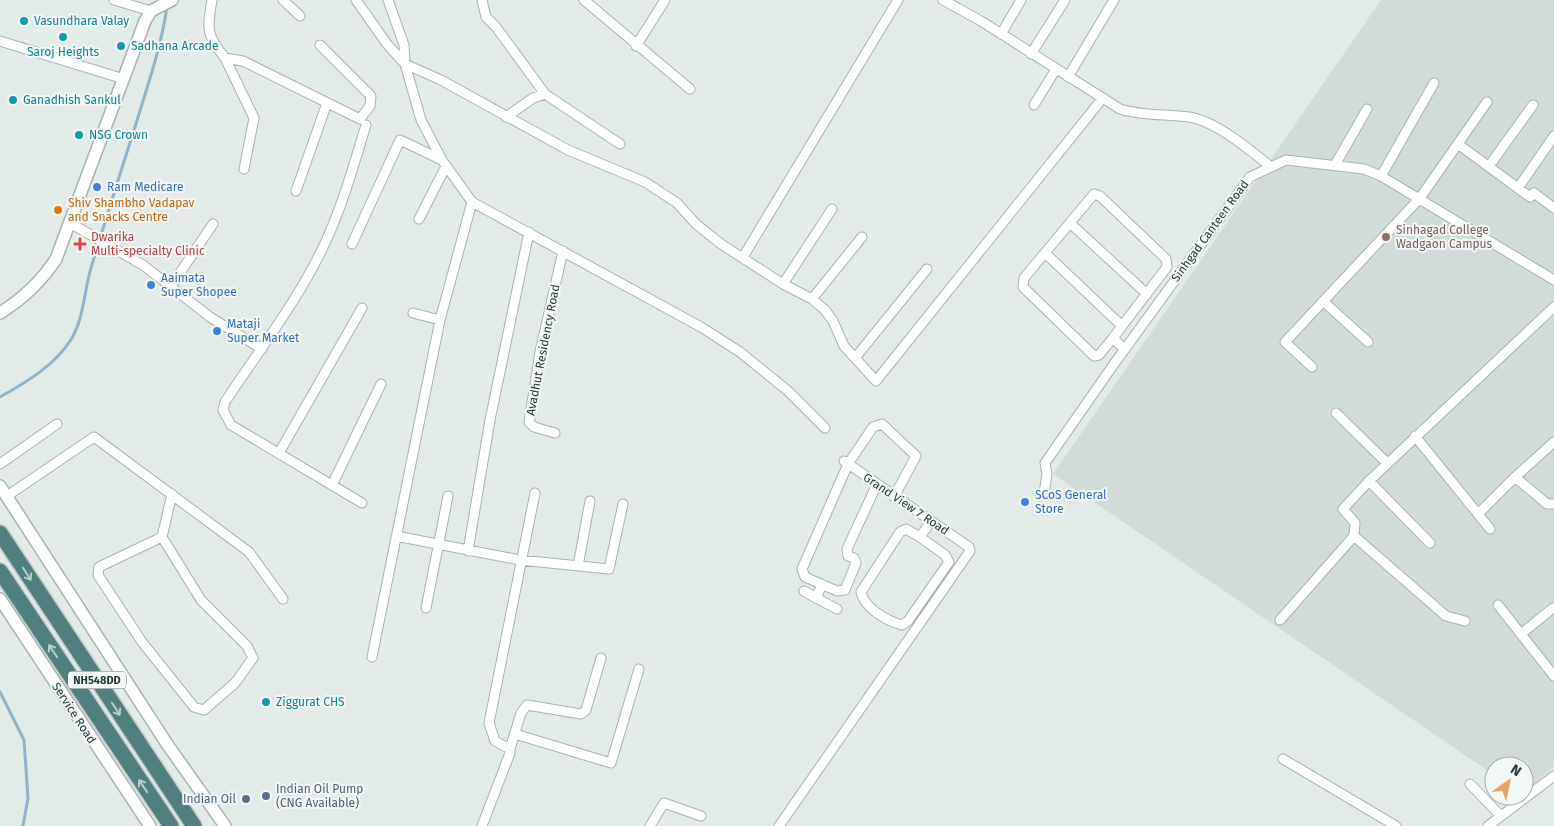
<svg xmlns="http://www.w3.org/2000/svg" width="1554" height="826" font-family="'Fira Sans',sans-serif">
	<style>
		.built { fill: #d1dbd9 }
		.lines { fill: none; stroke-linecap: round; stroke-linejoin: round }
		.stream { stroke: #90b3ca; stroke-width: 3 }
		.minor-casing { stroke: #a6b2b1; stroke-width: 11 }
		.tertiary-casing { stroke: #a6b2b1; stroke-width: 14 }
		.trunk-casing { stroke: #c2c8c8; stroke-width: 18 }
		.minor { stroke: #fff; stroke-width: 9 }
		.tertiary { stroke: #fff; stroke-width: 11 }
		.trunk { stroke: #507f80; stroke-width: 15 }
		.oneway { stroke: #bacecd }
		.culture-dot { fill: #0f9aa8; stroke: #f3f8f7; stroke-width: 2 }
		.shop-dot { fill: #3f7fe0; stroke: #f3f8f7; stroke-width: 2 }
		.food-dot { fill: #e8710a; stroke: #f3f8f7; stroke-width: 2 }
		.education-dot { fill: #8d6e63; stroke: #f3f8f7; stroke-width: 2 }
		.health-dot { fill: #e0444e; stroke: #f3f8f7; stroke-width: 2 }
		.service-dot { fill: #5c6f8a; stroke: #f3f8f7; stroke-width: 2 }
		.labels { text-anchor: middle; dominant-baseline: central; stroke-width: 4; stroke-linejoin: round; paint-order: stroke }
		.shield { fill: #f3f8f7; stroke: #627373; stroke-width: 1 }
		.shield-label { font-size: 11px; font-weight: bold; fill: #243a3a }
		.culture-label { font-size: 12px; fill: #0d838f; stroke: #f3f8f7; text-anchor: start }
		.shop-label { font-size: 12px; fill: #366cbe; stroke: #f3f8f7; text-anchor: start }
		.food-label { font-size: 12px; fill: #c56008; stroke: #f3f8f7; text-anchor: start }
		.education-label { font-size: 12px; fill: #785e54; stroke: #f3f8f7; text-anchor: start }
		.street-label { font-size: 12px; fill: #243a3a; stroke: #f3f8f7 }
		.health-label { font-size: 12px; fill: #be3a42; stroke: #f3f8f7; text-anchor: start }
		.service-label { font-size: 12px; fill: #4e5e75; stroke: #f3f8f7; text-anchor: start }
	</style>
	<rect width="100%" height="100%" fill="#e3ebe9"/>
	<!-- built -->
	<path class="built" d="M1381 0H1554V767L1524 793V766H1494V775L1053 474Z"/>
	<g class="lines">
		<!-- stream -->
		<path class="stream" d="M0 397C25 383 54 366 70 341 84 320 84 291 91 268 105 221 120 174 135 127 147 87 161 48 167 7
			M0 692 24 740 28 798 23 826"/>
		<!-- minor casing -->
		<g class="minor-casing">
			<path id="minor" d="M114 0 151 11
				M212 0C207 29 206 35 225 58L243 61 360 119 370 106 371 96 320 45
				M283 0 300 16
				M356 0 387 44 405 64 421 120 442 160 472 202 701 327 740 352 788 391 825 428
				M388 0 404 45 405 64 441 80 568 150 645 182 677 203 696 224 721 244 783 284 812 299 825 310 833 321 844 346 876 381 1102 99
				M482 0 486 17 496 27 545 94
				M584 0 690 89
				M943 0 981 21 1120 109C1142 116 1165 114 1189 117 1216 121 1250 150 1271 167
				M1001 34 1021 0
				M0 41 124 79
				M636 46 665 0
				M1031 54 1065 0
				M225 58 254 118 244 169
				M1068 77 1114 0
				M1034 105 1056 69
				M506 117 533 98 545 94 620 144
				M1458 144 1530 197 1534 193 1554 208
				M1335 165 1367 109
				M1489 166 1533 105
				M1381 176 1434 83
				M1518 188 1554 136
				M296 191 327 103
				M419 219 446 166
				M70 223 143 265 210 317 262 349
				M1070 223 1147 294
				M352 244 400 140 442 160
				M1045 253 1122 326 1113 338
				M743 257 898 0
				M783 284 832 209
				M171 286 213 224
				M812 299 862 237
				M1323 301 1368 342
				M413 313 440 320
				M1122 326 1167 267 1166 259 1100 196 1094 194 1024 278 1023 287 1094 356 1099 355 1113 338 1124 349
				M855 358 927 269
				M1312 367 1285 342 1420 198 1487 102
				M1336 413 1387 463
				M555 433 534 427 529 422 540 352 563 251
				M1415 436 1490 529
				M279 453 362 308
				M0 464 57 424
				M1515 477 1547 504H1554
				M877 484 847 549 848 556 854 558 856 563 845 590 837 591 805 577 802 569 848 464 873 427 882 424 916 456 894 497
				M332 485 381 384
				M1044 493 1047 474 1045 463 1114 364 1250 177 1286 160 1364 169 1381 176 1554 280
				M7 496 94 437 249 552 283 599
				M362 503 231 425 223 410 225 402C260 349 300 298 326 241 343 204 354 164 366 125
				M1478 514 1515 477 1554 442
				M396 536 520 560 609 569 623 504
				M1354 536 1446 616 1465 621
				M162 537 99 567 98 575 142 642 194 707 204 710 235 683 253 658 247 646 201 600 162 537 172 494
				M920 537 945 555 949 562 908 621 902 625C887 621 864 608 861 592L900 532 906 529 920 537 931 521
				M1430 543 1369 481 1554 307
				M468 551 490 420 529 232
				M578 566 590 501
				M804 591 816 598 822 585
				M816 598 837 609
				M1498 605 1554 676
				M426 608 448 496
				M1280 620 1354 536 1355 523 1343 509 1369 481
				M1521 634 1553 608
				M372 657 440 320 472 202
				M515 734 611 763 639 669
				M510 749 521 713 527 705 581 714 586 710 601 658
				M1283 759 1396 826
				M1470 784 1501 816
				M482 826 510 753V749L495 741 489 723 535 493
				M650 826 664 803 701 816
				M779 826 970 551 969 547 844 461
				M1488 826 1554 776"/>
		</g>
		<!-- tertiary casing -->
		<g class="tertiary-casing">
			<path id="tertiary" d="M0 313C24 298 41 282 56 259L145 21 151 11 172 0
				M0 486 167 744 225 826
				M0 599 150 826"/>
		</g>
		<!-- trunk casing -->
		<g class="trunk-casing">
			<path id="trunk" d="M0 533 194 826
				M0 571 171 826"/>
		</g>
		<!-- minor -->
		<use href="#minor" class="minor"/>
		<!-- tertiary -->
		<use href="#tertiary" class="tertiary"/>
		<!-- trunk -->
		<use href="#trunk" class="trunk"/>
	</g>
	<!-- one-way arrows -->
	<defs><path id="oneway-shaft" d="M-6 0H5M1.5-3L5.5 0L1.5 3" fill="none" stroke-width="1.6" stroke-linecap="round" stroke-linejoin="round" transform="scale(1.25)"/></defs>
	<g class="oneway">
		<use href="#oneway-shaft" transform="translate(27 574) rotate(57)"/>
		<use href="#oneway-shaft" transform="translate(53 651) rotate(-124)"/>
		<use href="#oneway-shaft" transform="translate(116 709) rotate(57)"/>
		<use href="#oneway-shaft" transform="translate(143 786) rotate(-124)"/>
	</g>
	<!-- markers -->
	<g class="culture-dot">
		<circle cx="24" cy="21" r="5"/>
		<circle cx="63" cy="37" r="5"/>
		<circle cx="121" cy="46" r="5"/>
		<circle cx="13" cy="100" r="5"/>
		<circle cx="79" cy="135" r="5"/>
		<circle cx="266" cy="702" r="5"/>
	</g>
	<g class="shop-dot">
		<circle cx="97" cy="187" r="5"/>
		<circle cx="151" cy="285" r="5"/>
		<circle cx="217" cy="331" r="5"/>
		<circle cx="1025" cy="502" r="5"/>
	</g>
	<circle class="food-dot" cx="58" cy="210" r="5"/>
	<circle class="education-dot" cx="1386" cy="237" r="5"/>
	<path class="health-dot" d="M77.5 236.5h5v5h5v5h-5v5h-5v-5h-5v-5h5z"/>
	<g class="service-dot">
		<circle cx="266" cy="796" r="5"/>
		<circle cx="246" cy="799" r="5"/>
	</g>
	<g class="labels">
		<!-- shield labels -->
		<rect class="shield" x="68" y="671.5" width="58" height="17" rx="4"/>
		<g class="shield-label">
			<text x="97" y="680">NH548DD</text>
		</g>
		<!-- culture labels -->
		<g class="culture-label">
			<text x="34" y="21">Vasundhara Valay</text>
			<text x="131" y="46">Sadhana Arcade</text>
			<text x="63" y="52" text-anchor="middle">Saroj Heights</text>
			<text x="23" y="100">Ganadhish Sankul</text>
			<text x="89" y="135">NSG Crown</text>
			<text x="276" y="702">Ziggurat CHS</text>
		</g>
		<!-- shop labels -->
		<g class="shop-label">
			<text x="107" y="187">Ram Medicare</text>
			<text x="161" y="278">Aaimata<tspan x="161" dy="14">Super Shopee</tspan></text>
			<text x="227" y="324">Mataji<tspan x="227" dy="14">Super Market</tspan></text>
			<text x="1035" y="495">SCoS General<tspan x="1035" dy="14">Store</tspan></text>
		</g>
		<!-- food labels -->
		<g class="food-label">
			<text x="68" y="203">Shiv Shambho Vadapav<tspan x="68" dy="14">and Snacks Centre</tspan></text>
		</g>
		<!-- education labels -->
		<g class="education-label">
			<text x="1396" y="230">Sinhagad College<tspan x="1396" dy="14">Wadgaon Campus</tspan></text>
		</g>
		<!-- street labels -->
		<g class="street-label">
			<text transform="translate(1210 231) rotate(-54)">Sinhgad Canteen Road</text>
			<text transform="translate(543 350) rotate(-79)">Avadhut Residency Road</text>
			<text transform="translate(906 504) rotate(34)">Grand View 7 Road</text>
			<text transform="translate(74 713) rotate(57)">Service Road</text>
		</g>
		<!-- health labels -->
		<g class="health-label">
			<text x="91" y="237">Dwarika<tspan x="91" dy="14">Multi-specialty Clinic</tspan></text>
		</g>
		<!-- service labels -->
		<g class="service-label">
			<text x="276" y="789">Indian Oil Pump<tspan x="276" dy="14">(CNG Available)</tspan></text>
			<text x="236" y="799" text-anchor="end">Indian Oil</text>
		</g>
	</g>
	<!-- north arrow -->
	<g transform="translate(1509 781) rotate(33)"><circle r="24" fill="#f3f8f7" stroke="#a0acab"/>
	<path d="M0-4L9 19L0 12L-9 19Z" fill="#e3a568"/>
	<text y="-8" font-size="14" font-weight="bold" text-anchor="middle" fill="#243a3a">N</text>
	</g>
</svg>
